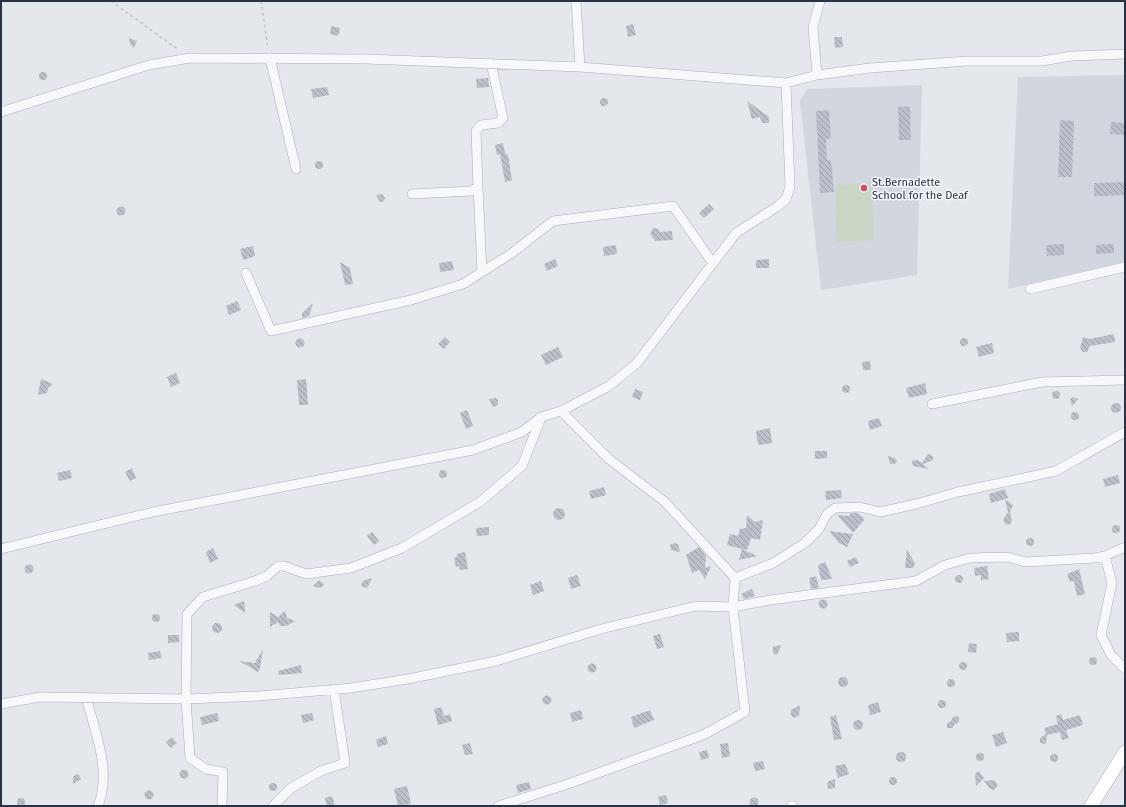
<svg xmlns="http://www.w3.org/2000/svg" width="1126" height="807" font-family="'Fira Sans',sans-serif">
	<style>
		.built { fill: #d2d6de }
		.garden { fill: #c9d6c5 }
		.building { fill: url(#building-back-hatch) }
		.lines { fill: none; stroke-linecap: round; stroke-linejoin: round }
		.minor-casing { stroke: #a9aeb7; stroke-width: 10 }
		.secondary-casing { stroke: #a9aeb7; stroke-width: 14 }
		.path { stroke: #c2c5cb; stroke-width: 1.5; stroke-dasharray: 3 3; stroke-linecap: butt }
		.minor { stroke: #f7f8fa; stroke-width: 9 }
		.secondary { stroke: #fff; stroke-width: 13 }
		.poi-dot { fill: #d1495b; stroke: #f4f6f9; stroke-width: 1.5 }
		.labels { text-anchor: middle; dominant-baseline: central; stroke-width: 3; stroke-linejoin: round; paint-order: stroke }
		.poi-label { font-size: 11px; fill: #2b3445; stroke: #f4f6f9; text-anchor: start }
	</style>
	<defs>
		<pattern id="building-back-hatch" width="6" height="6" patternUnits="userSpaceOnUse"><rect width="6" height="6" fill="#bbc0ca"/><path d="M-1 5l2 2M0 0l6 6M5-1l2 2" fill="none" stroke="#989da6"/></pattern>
	</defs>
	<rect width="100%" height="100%" fill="#e4e7ec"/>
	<!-- built -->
	<path class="built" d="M1125 75V262L1008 289 1018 77Z
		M922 85 917 275 821 290 800 101 807 89Z"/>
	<!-- garden -->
	<path class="garden" d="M871 183 874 240 837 242 836 185Z"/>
	<!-- building -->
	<path class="building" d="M633 24 636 35 628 37 626 26Z
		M331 26 340 28 338 36 330 34Z
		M834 37H842L843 47 835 48Z
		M129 38 137 41 134 48 130 44Z
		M39 76a4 4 0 1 1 8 0a4 4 0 1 1-8 0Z
		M488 78 489 87 477 88 476 79Z
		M327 87 329 95 313 98 311 89Z
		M600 102a4 4 0 1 1 8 0a4 4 0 1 1-8 0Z
		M747 101 769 117V123H762L760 117 752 119Z
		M910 106 911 140H899L898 107Z
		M829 110 831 138 826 139 827 160H831L834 192 820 193 816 111Z
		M1060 120 1074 121 1072 177H1058Z
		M1111 122 1125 123V135L1110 134Z
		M503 143 505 153 508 155 512 180 505 182 500 154 497 155 495 145Z
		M315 165a4 4 0 1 1 8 0a4 4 0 1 1-8 0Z
		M1125 182V195L1094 196V183Z
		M382 194 385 198 383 202H380L376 195Z
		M709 204 714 209 704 218 699 213Z
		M116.5 211a4.5 4.5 0 1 1 9 0a4.5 4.5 0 1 1-9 0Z
		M653 228 658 229 660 232 672 231 673 240 655 241 650 234Z
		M1064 244V255L1047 256 1046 245Z
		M1114 244V253L1096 254V245Z
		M616 245 617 254 604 256 603 247Z
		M253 246 255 256 243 260 240 249Z
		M555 259 558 266 547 271 544 264Z
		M769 259V268H756V260Z
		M452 261 454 270 440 272 439 263Z
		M340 262 350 268 353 284 345 285Z
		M237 301 241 310 229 315 226 306Z
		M313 303 309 316 302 318V313Z
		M1114 334 1115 342 1090 346 1087 352H1083L1080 348 1083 337 1090 339Z
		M445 337 450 342 444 349 438 344Z
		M960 342a4 4 0 1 1 8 0a4 4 0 1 1-8 0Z
		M295.5 343a4.5 4.5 0 1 1 9 0a4.5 4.5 0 1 1-9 0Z
		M992 343 994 353 979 357 976 347Z
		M558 347 563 357 546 365 541 355Z
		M870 361 871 370H863L862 362Z
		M176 373 180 383 171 387 167 377Z
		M41 379 53 384 48 388 47 393 38 395Z
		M306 379 308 405H299L297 380Z
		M925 383 927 394 909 398 906 388Z
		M842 389a4 4 0 1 1 8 0a4 4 0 1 1-8 0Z
		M635 389 643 392 640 400 632 397Z
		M1052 395a4 4 0 1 1 8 0a4 4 0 1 1-8 0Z
		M1073 397 1078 399 1072 406 1070 399Z
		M496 398 498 400V405L493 407 489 399Z
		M1111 408a5 5 0 1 1 10 0a5 5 0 1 1-10 0Z
		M467 410 473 426 466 429 460 413Z
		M1071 416a4 4 0 1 1 8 0a4 4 0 1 1-8 0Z
		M879 418 882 426 870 430 868 421Z
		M770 428 772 443 758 445 756 431Z
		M815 451H827V458L815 459Z
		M928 454 933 456V460L923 464 929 469 913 466 912 461 917 460 922 463Z
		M888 456 895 458 897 461 895 464H890Z
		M132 468 136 478 130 481 125 472Z
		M70 470 72 478 59 481 57 473Z
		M439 474a4 4 0 1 1 8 0a4 4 0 1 1-8 0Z
		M1118 475 1120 483 1105 487 1103 479Z
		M604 487 606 495 591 499 589 491Z
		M1005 489 1008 498 1005 499 1013 505 1010 512 1012 522 1009 525 1005 524 1003 520 1008 512 1005 499 991 503 989 494Z
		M841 490 842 498 826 500 825 491Z
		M553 514a6 6 0 1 1 12 0a6 6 0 1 1-12 0Z
		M851 513H857L863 517 864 520 853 533 837 515 849 516Z
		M747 515 755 522 763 520 760 540 751 538 747 550 742 549 757 556 739 560 742 549 727 545 730 534 738 536 740 529 746 528Z
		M1112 529a4 4 0 1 1 8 0a4 4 0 1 1-8 0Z
		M489 527V535L477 536 476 528Z
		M829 531 853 534 847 547 839 543Z
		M372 532 379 541 374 545 367 536Z
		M1026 542a4 4 0 1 1 8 0a4 4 0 1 1-8 0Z
		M674 543 678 544 680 552 671 550 670 545Z
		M699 547 706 556 705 568 711 566 705 579 699 570 692 573 686 555Z
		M213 548 218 559 210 563 206 552Z
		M907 549 915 564 913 568H905Z
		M465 552 468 569 460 570 459 566 456 567 454 558 457 557V554Z
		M856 557 859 563 850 567 847 561Z
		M825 562 829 571 832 579 821 580 818 565Z
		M24.5 569a4.5 4.5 0 1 1 9 0a4.5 4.5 0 1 1-9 0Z
		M987 566 989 579 981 580V575L975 576 974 568Z
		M1079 569 1085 594 1077 596 1074 581 1070 582 1067 574Z
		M577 575 581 586 571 589 568 578Z
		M955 579a4 4 0 1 1 8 0a4 4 0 1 1-8 0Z
		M816 576 819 588 811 589 809 578Z
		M372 578 367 588 361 586 363 581Z
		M319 580 324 584 323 586 320 588 313 586Z
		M541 581 544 591 533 595 530 585Z
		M752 589 755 596 744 599 741 594Z
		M818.5 604a4.5 4.5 0 1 1 9 0a4.5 4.5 0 1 1-9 0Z
		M244 601 245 613 234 605Z
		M285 611 287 618 295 621 286 626H280L278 622 270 627V612L278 617Z
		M152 618a4 4 0 1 1 8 0a4 4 0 1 1-8 0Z
		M212 628a5 5 0 1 1 10 0a5 5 0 1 1-10 0Z
		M1019 632V641L1007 642 1006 633Z
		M660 634 664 647 657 649 653 636Z
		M168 635H179V642L168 643Z
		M969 643 977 644 976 653 968 652Z
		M781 645 778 653 776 655 773 653V647Z
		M263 649 260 669 258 672 239 661 255 663Z
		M160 651 162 658 149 660 148 653Z
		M1089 661a4 4 0 1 1 8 0a4 4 0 1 1-8 0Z
		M959 666a4 4 0 1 1 8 0a4 4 0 1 1-8 0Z
		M587.5 668a4.5 4.5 0 1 1 9 0a4.5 4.5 0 1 1-9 0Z
		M301 665 302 673 279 675 278 671Z
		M838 682a5 5 0 1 1 10 0a5 5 0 1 1-10 0Z
		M947 683a4 4 0 1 1 8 0a4 4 0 1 1-8 0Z
		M542.5 700a4.5 4.5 0 1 1 9 0a4.5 4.5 0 1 1-9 0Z
		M938 704a4 4 0 1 1 8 0a4 4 0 1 1-8 0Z
		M878 702 881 712 870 715 868 705Z
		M800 705 799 716 793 718 791 715V710Z
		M441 707 444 716 450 714 452 721 438 725 434 709Z
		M581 710 583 719 572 722 570 713Z
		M650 710 654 720 634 728 631 717Z
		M217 713 219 721 202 725 200 717Z
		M312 713 314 720 303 723 301 715Z
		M1061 714 1063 720 1080 715 1083 725 1066 730 1069 738 1062 740 1060 732 1047 735 1046 744 1040 743V738L1046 734 1044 728 1058 724 1056 716Z
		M836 715 842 739 834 740 830 717Z
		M957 716 959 718V722L955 724 952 728H947V723L951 721 953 717Z
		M853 725a5 5 0 1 1 10 0a5 5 0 1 1-10 0Z
		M1003 732 1007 743 996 747 992 735Z
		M386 736 388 744 378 747 376 740Z
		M172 737 177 743 171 748 166 742Z
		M470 743 473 754 465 755 462 745Z
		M728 743 730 756 722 758 720 744Z
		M707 750 709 758 701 760 699 752Z
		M896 757a5 5 0 1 1 10 0a5 5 0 1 1-10 0Z
		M976 757a4 4 0 1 1 8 0a4 4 0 1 1-8 0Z
		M1050 758a4 4 0 1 1 8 0a4 4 0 1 1-8 0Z
		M763 761 765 769 755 771 753 763Z
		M845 764 849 774 838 778 835 766Z
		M179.5 774a4.5 4.5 0 1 1 9 0a4.5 4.5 0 1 1-9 0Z
		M979 771 984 778 976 786 975 774Z
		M76 774 79 775 81 779 73 784V777Z
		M889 781a4 4 0 1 1 8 0a4 4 0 1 1-8 0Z
		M835 779V788L828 789 827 782Z
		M994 780 998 785 994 790 989 788 984 781Z
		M529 782 531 789 518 793 516 785Z
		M269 787a4 4 0 1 1 8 0a4 4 0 1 1-8 0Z
		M407 786 411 804 398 806 394 789Z
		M144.5 795a4.5 4.5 0 1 1 9 0a4.5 4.5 0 1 1-9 0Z
		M666 795 668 803 660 805 658 797Z
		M332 796 335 806H327L325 798Z
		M749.5 802a4.5 4.5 0 1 1 9 0a4.5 4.5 0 1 1-9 0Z
		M17 802a4 4 0 1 1 8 0a4 4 0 1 1-8 0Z"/>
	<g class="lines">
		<!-- minor casing -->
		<g class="minor-casing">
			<path id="minor" d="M576 1 580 67
				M270 58 296 169
				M817 75 813 27 820 1
				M1 112 149 65 190 58 366 59 580 67 786 83 817 75 870 68 967 61H1042L1072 56 1125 54
				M478 187 482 272
				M412 194 471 191 478 187 476 131 481 125 498 123 503 118 491 63
				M246 273 271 331 411 300 463 284 512 253 553 221 673 206 712 262
				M1030 289 1125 267
				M932 404 1042 382 1125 380
				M1 549 153 512 473 450 522 432 541 417 561 411 609 386 637 363 736 233 778 206 786 199 790 187 786 83
				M1105 556 1112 583 1101 635 1111 655 1125 669
				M735 578 773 563 805 543 819 529 827 514 835 508 860 507 880 512 916 504 958 492 1056 471 1125 432
				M86 697C95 732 112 771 98 806
				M1 704 40 697 186 699 259 696 351 688 408 679 496 661 601 629 696 606 733 607 770 600 916 581 945 565 970 558 1007 557 1026 562 1094 558 1105 556 1125 547
				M222 806 223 772 206 769 190 758 186 699 187 614 203 597 255 581 267 576 278 566H284L306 574 351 568 402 548 480 502 522 466 541 418
				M273 806 291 788 321 771 345 763 334 689
				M498 806 565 785 703 735 745 712 733 607 735 578 665 502 609 459 561 411
				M791 806H793"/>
		</g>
		<!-- secondary casing -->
		<g class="secondary-casing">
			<path id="secondary" d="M1091 806 1125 752"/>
		</g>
		<!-- path -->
		<path class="path" d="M111 1 179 50
			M261 1 268 49"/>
		<!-- minor -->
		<use href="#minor" class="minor"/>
		<!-- secondary -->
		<use href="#secondary" class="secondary"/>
	</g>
	<!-- markers -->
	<circle class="poi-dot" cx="864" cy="188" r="4"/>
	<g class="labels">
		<!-- poi labels -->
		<g class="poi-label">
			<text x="872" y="182">St.Bernadette<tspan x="872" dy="13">School for the Deaf</tspan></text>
		</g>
	</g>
	<!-- border -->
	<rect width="1126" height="807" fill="none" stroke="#2b3445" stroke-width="4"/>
</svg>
